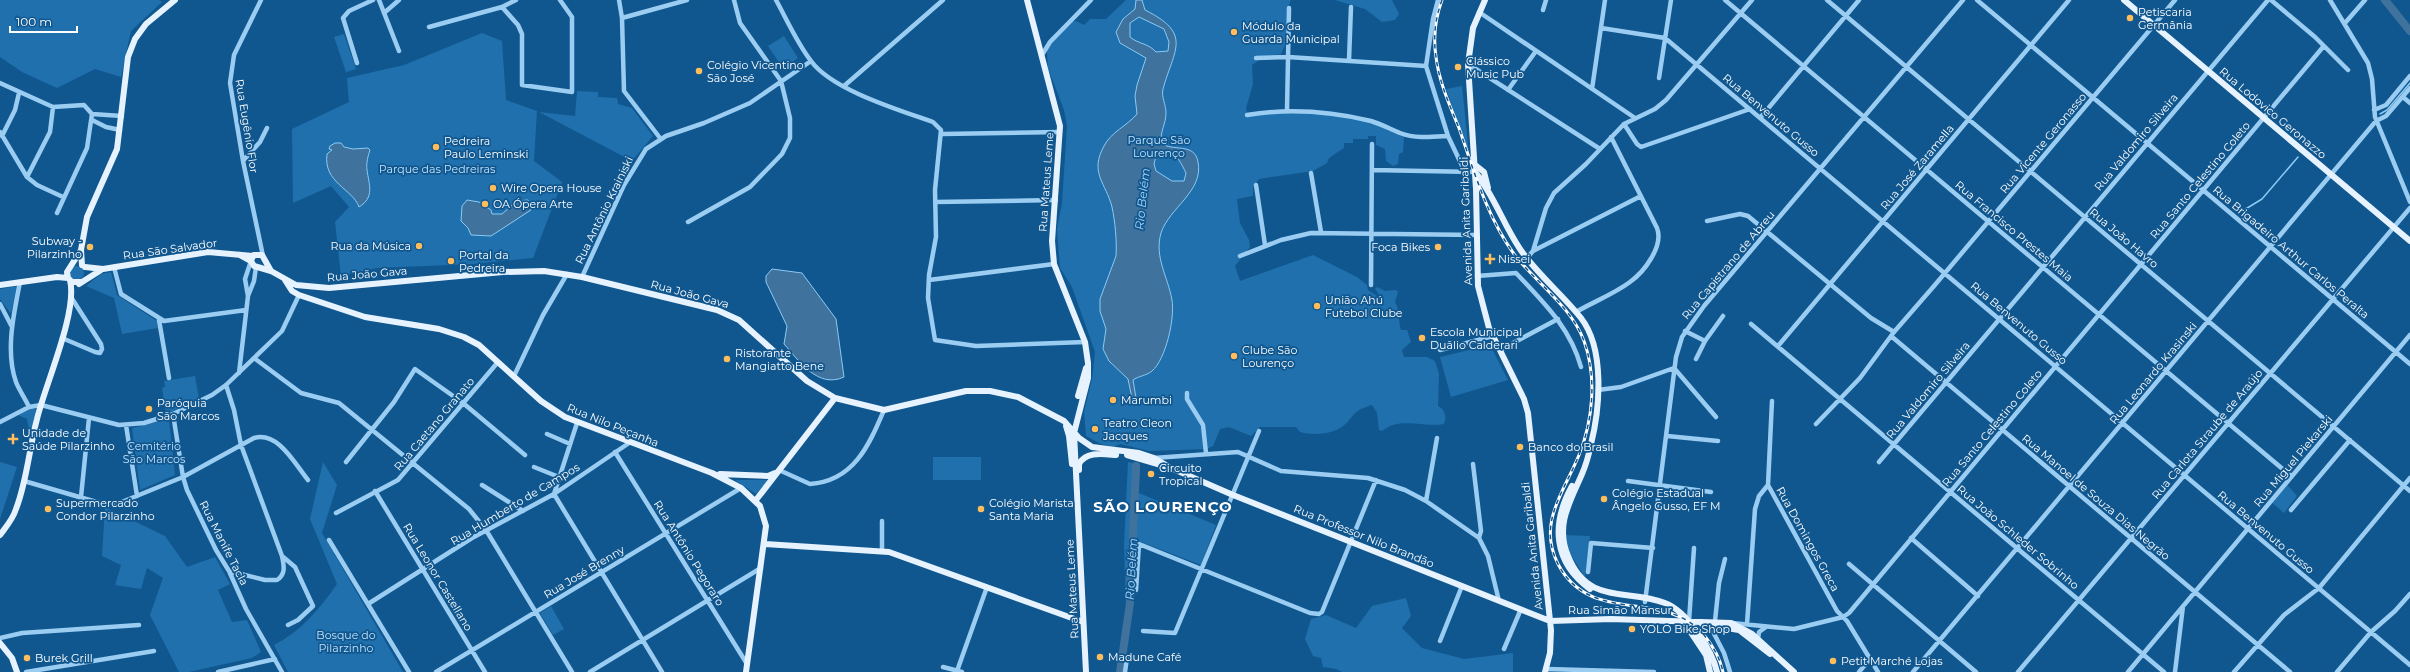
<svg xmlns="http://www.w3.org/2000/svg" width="2410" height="672" font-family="Montserrat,sans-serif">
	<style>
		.green { fill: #1f70ad }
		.water { fill: #3f729c; stroke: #8ccaf6; fill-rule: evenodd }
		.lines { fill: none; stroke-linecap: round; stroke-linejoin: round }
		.stream { stroke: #8ccaf6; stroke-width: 1.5 }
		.river { stroke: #3f729c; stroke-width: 8 }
		.minor { stroke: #9bcdf2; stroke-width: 4.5 }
		.major { stroke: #e6f3ff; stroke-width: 6 }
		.rail-casing { stroke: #fff; stroke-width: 3 }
		.rail { stroke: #11578f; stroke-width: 1.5; stroke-dasharray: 4.5; stroke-linecap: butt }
		.poi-dot { fill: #ffbd5c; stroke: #11578f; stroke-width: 1.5 }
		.labels { text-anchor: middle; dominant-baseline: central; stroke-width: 3.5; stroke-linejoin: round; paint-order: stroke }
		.poi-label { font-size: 11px; fill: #fff; stroke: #11578f; text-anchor: start }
		.street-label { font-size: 11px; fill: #fff; stroke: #11578f }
		.park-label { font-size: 11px; fill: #c2e4fd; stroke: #11578f }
		.water-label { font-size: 12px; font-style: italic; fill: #a6d6fa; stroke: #11578f }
		.district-label { font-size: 15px; font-weight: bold; letter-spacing: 1px; fill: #fff; stroke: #11578f }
	</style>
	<rect width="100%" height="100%" fill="#11578f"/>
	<!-- green -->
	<path class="green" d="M0 0H159L162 2 131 31 121 77 95 69 57 88 22 72 0 57Z
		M1126 0H1291L1288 7 1285 45 1281 54 1263 57 1252 65 1253 84 1246 108 1247 113 1322 112 1368 121 1404 137 1403 152 1399 154 1398 164 1393 166 1386 161 1385 149 1376 145V136H1368V139H1353V143H1344V148L1329 158 1327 163 1313 171 1259 179 1253 187V196L1237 199 1240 223 1249 240 1250 247 1235 266 1240 281 1313 255 1357 277 1367 285 1368 290 1377 296 1378 309 1380 296 1375 289 1377 287 1385 291 1396 290 1398 292 1395 302C1400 310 1398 321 1401 330H1407L1411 342 1402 350 1404 357H1427L1435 361 1439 374 1438 406C1445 410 1447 416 1444 424 1424 428 1400 416 1382 431L1379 430 1377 413 1372 405C1349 411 1354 420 1340 428 1329 435 1311 435 1300 432L1296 427H1260L1251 436 1229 427 1220 429 1213 446 1207 449 1149 451 1120 444 1114 447 1101 444 1086 436 1084 412 1092 379 1095 352 1072 287 1060 268 1057 229 1062 203 1067 126 1064 110 1048 68 1047 53V44L1050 38 1067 23 1076 21 1084 25 1090 19H1106Z
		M1335 0H1392L1399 14 1395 20 1382 22 1365 9Z
		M482 33 502 41 506 100 537 111 534 161 562 182 533 258 473 264 377 268 341 276 335 222 349 207 331 186 293 203 292 129 349 102 347 78 404 65Z
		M344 34 356 69 346 72 334 37Z
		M784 36 798 58 783 68 768 46Z
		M1462 86 1469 154 1446 89Z
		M577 91 598 92V97L617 98 618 104 632 108 653 136 632 161 539 112 575 116Z
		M70 273a7 7 0 1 1 14 0a7 7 0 1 1-14 0Z
		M111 272 117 295 157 321 158 328 122 334 114 298 86 286 101 274Z
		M17 286 11 314 0 299V289Z
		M1490 345 1508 380 1451 397 1440 357Z
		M195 376 199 399 166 414 162 388 165 387 164 381Z
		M31 408 36 409 30 436 27 419 18 415Z
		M169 419 175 475 140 490 132 428Z
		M933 457H981V480H933Z
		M0 462 17 467 0 519Z
		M323 462 337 485 322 533 403 672H288L274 645C301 631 319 610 337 584L310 519Z
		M1128 462 1140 464 1139 493 1216 525 1201 565 1136 540 1133 604 1126 605 1124 545Z
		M735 480H769L756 494Z
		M2285 482 2297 496 2284 513 2270 501Z
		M105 507 165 536 187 567 215 557 230 584 218 590 232 622 247 620 261 652 252 658 189 672H179L150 615 163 578 147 568 141 589 115 585 121 565 102 556Z
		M1565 535 1590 536 1585 577 1568 551Z
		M1406 598 1411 616 1402 628 1422 648 1464 659 1513 653V672H1342L1336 669 1323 667 1321 658 1313 656 1305 639 1311 619 1326 615 1356 628 1372 606Z
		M551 606 564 629 553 635 540 613Z"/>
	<!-- water -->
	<path class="water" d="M1136 0H1142L1145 10C1193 34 1174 49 1163 89 1161 97 1166 104 1166 113 1166 123 1160 132 1161 143 1172 152 1195 142 1198 162 1204 191 1169 208 1161 233 1154 257 1168 277 1172 300 1175 318 1166 359 1152 371 1146 376 1138 376 1133 380L1136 398H1132L1128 379 1109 361 1103 349 1106 329 1100 311V299L1116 256C1117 241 1115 221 1112 207 1106 183 1089 173 1104 146 1111 132 1127 126 1137 114L1135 96 1137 85 1146 58 1120 43 1116 32 1123 19 1135 9ZM1139 17 1164 29 1169 42 1168 51 1156 52C1148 43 1138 44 1130 37V23ZM1167 152C1178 155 1181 163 1186 173L1184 181H1172L1156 171 1154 164 1156 156Z
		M335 143H341L344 147 353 149 368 148 370 150C368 156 366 163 367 170 369 185 375 197 359 207 353 189 323 183 327 154L332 150 329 149 330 146Z
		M467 200 479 202 491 210 492 214H502L517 201 528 200 531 210 491 236 471 235 468 228 461 221 462 206Z
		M772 269 802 273 836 319 844 377C818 389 799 361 784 344L787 326 766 282V276Z"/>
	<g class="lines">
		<!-- stream -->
		<path class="stream" d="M2380 114 2387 110 2410 83
			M2244 210 2262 199 2298 157"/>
		<!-- river -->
		<path class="river" d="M2385 0 2410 31
			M1120 672 1130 603 1136 466"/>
		<!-- minor -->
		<path class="minor" d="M261 0 234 55 230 83 243 161 263 256
			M379 0 399 51
			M619 0 622 18 624 91 660 138
			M776 0C787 20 797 43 811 61 832 90 899 110 933 122L941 130 935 190 936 237 929 275 928 298 935 340 976 346 1085 342
			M1438 0 1433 19 1426 66 1448 136 1465 172
			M1725 0 2291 476
			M1827 0 2410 491
			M1977 0 2410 364
			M2271 0 2315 37 2348 70
			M2330 0 2368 63 2372 79 2375 117 2410 202
			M502 7 518 25 522 34V85L572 92V17L560 0
			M1543 10 1546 0
			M1479 12 1635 118
			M384 13 399 0
			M622 18 687 0
			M2345 23 2365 0
			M429 27 502 7 516 0
			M1601 28 1665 38 2410 665
			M1042 55 1050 42 1091 0
			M1256 58 1288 57 1426 66
			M1349 60 1351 7
			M357 63 343 18 349 11 373 0
			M1468 64 1600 149
			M1659 78 1671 0
			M0 83 53 107 84 105 92 114 87 148 57 213
			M844 86 943 0
			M1592 89 1605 0
			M1508 90 1536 51
			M2403 97 2410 103
			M1287 110 1289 8
			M2374 110 2386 105 2410 76
			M92 114 122 116
			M1247 115C1290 108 1329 111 1371 121 1381 124 1390 129 1400 133 1416 139 1432 137 1448 136
			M1760 118 1859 0
			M92 120 106 127 120 130
			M1624 124 1637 144 1641 147 1750 109
			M0 132 27 177 37 185 63 197
			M942 134 1060 132
			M2 136 15 110 19 93
			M243 161 260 142 267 128
			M1372 170 1475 172
			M1311 173 1321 232
			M27 177 50 132 53 107
			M1256 185 1265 245
			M935 202 1056 200
			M1707 221 1740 214 1748 216 1871 318 1894 332
			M688 222 750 187 782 154 790 138V118L781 81 740 23 734 0
			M1533 251 1546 208 1554 193 1586 164 1624 124 1655 109 1666 100 1752 0
			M1240 256 1281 240 1311 233 1477 235
			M1527 258 1533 251 1641 196
			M114 267 121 294 164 321 246 310
			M1477 276 1516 273C1543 302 1570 327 1581 367
			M582 277 624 185 646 149 666 136 704 123 750 103 811 61
			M929 280 1054 264
			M20 282C14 313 5 351 16 382 19 390 25 398 29 407
			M1371 285 1372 144
			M248 296 245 279 251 261
			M0 304 12 327
			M1576 312C1593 302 1614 294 1630 282 1644 272 1664 246 1657 228L1611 137
			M159 320 169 378
			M1751 324 2164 672
			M1685 331 1705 341
			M1891 336 2290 672
			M62 338 95 352 100 353 102 349 101 344 71 297
			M1778 346 2069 0
			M1440 350 1493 336
			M1500 350 1558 319
			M254 358 301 393 339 403 469 509 486 530 572 672
			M1696 359 1705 341 1723 316
			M239 373 248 296 254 281 256 267
			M514 376 543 315 567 274
			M226 385 234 410 241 445 282 556 295 567 313 606 298 620 288 625
			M1598 390 1621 387 1674 368 1716 417
			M1187 393V399L1203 425 1206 453
			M1772 401 1768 485 1837 611 1847 621 1878 672
			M173 414 183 477 187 490 216 550 229 571 246 609 282 672
			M0 422 29 407 41 405 119 425 144 423 173 414 212 395 226 385 282 331 299 295
			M577 423 554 494 662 672
			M1816 424 1860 378 1894 332 1934 286 2175 0
			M126 425 137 496
			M547 434 570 444
			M1667 436 1718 441
			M615 452 747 664
			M1154 458 1238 452 1281 471 1368 478 1405 490 1426 501 1479 538 1488 556 1499 601
			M346 462 394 402 415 369 463 403 525 455
			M1879 462 2268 0
			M1473 464 1481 531 1479 538
			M534 467 559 477
			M779 470 810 484C854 481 869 445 884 410
			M24 481 100 503 117 504 183 477 254 438C278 431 295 464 308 480
			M1628 481 1711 492
			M482 485 523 511
			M375 491 485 672
			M81 497 89 418
			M1426 501 1437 438
			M2291 510 2350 440
			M336 513 398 480 498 362
			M1911 538 1978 596
			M329 540 409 672
			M882 550V521
			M1849 564 1976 672
			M229 571 265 580H277C286 574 284 566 282 556
			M1588 572 1591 543 1653 548
			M1136 590 1139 544 1310 613 1319 614 1322 612 1376 480
			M1645 602 1676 357 1682 337 1704 306 1963 0
			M368 604 472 538 554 494 629 443
			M1689 621 1694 548
			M1715 621 1719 583 1725 559
			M1732 623 1794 629 1843 617 1849 613 2323 47
			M1747 624 1755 509 1759 496 1768 485
			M1710 626 1724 653 1730 672
			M1143 631 1175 633 1259 431
			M0 638 22 633 139 625
			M1758 639 1759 632 1766 627
			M1440 641 1462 586
			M1504 649 1521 609
			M943 667 962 672
			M1546 669 1654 672
			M957 671 987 587
			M26 672 154 651
			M218 672 275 659
			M436 672 741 488
			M590 672 761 568
			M1125 672 1127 658
			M1859 672 1870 659
			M1913 672 2376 121 2386 116 2410 88
			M2018 672 2410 208
			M2128 672 2410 335
			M2175 672 2183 606
			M2234 672 2284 615 2319 588 2410 478
			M2337 672 2371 632 2395 611 2410 594"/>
		<!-- major -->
		<path class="major" d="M1027 0 1060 126 1052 241 1054 264 1085 342 1088 363V378L1074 433 1086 672
			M1485 0 1473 28 1468 64 1476 189 1478 286 1489 328 1524 399 1528 413 1551 630 1550 653 1545 672
			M2124 0 2410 241
			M1474 164 1484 172 1488 188
			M1475 172C1494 195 1503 224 1520 249 1537 274 1562 294 1581 318 1605 349 1600 408 1591 444 1589 454 1586 465 1582 474 1570 502 1555 525 1568 556 1588 606 1627 588 1665 603 1687 611 1712 650 1717 672
			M81 250 67 272 68 278 72 282H82
			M240 255 251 261 254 266 271 271 296 285 329 288 503 272 544 271 582 277 717 310 739 320 807 381 835 398 884 410 966 391H990L1018 397 1064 421 1079 438 1092 447 1139 453 1154 458 1171 468 1233 495 1550 621 1611 619 1731 623 1752 634 1794 672
			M251 260 254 255H262L271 271
			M82 265 81 250 87 217 117 149 128 57 135 39 146 24 175 0
			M85 267 103 269 208 252 253 256
			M285 280 292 291 299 295 365 317 439 329 464 337 479 345 541 401 565 417 712 473 741 488 760 506 766 526 746 672
			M79 284 101 270
			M0 285 57 277 68 278
			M1078 396 1086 368
			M1066 426 1069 436 1072 464
			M1127 455 1168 467
			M1079 470V464C1086 451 1103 454 1116 455
			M720 474 768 476 775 473
			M1572 486C1551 524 1553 562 1590 589
			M756 500 835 398
			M0 535C6 527 13 519 16 509 27 481 29 449 37 419 45 385 78 312 70 280
			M765 544 889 552 1083 622
			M1702 624 1739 630 1770 654
			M1690 631 1706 655 1710 672
			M0 643 12 658 17 672"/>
		<!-- rail casing -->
		<g class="rail-casing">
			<path id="rail" d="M1442 0C1435 19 1433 37 1436 57 1439 82 1450 106 1459 128 1474 171 1487 217 1514 254 1536 283 1571 306 1584 341 1597 377 1593 420 1579 455 1564 492 1537 523 1558 564 1591 627 1663 587 1704 635 1713 646 1720 658 1723 672"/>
		</g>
		<!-- rail -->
		<use href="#rail" class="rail"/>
	</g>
	<!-- markers -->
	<g class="poi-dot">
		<circle cx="2130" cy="18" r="4"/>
		<circle cx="1234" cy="32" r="4"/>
		<circle cx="1458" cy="67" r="4"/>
		<circle cx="699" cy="71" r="4"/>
		<circle cx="436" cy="147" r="4"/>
		<circle cx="493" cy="188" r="4"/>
		<circle cx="485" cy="204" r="4"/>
		<circle cx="419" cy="246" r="4"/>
		<circle cx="90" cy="247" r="4"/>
		<circle cx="1438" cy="247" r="4"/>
		<path d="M1488 253h4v4h4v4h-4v4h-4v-4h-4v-4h4z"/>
		<circle cx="451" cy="261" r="4"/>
		<circle cx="1317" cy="306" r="4"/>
		<circle cx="1422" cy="338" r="4"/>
		<circle cx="1234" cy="356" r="4"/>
		<circle cx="727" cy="359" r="4"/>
		<circle cx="1113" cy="400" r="4"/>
		<circle cx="149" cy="409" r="4"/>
		<circle cx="1095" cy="429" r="4"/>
		<path d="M11 433h4v4h4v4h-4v4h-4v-4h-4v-4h4z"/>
		<circle cx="1520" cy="447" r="4"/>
		<circle cx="1151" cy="474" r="4"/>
		<circle cx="1604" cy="499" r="4"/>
		<circle cx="48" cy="509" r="4"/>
		<circle cx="981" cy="509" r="4"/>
		<circle cx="1632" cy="629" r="4"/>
		<circle cx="1100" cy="657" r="4"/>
		<circle cx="27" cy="658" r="4"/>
		<circle cx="1833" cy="661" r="4"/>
	</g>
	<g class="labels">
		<!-- poi labels -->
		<g class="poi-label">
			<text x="2138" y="12">Petiscaria<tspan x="2138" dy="13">Germânia</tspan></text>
			<text x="1242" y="26">Módulo da<tspan x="1242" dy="13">Guarda Municipal</tspan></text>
			<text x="1466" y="61">Clássico<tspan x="1466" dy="13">Music Pub</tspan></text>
			<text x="707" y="65">Colégio Vicentino<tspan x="707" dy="13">São José</tspan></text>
			<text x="444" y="141">Pedreira<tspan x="444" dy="13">Paulo Leminski</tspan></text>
			<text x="501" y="188">Wire Opera House</text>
			<text x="493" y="204">OA Ópera Arte</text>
			<text x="82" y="241" text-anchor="end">Subway -<tspan x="82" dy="13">Pilarzinho</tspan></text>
			<text x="411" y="246" text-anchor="end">Rua da Música</text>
			<text x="1430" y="247" text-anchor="end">Foca Bikes</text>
			<text x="459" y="255">Portal da<tspan x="459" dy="13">Pedreira</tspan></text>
			<text x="1498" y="259">Nissei</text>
			<text x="1325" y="300">União Ahú<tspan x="1325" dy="13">Futebol Clube</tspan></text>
			<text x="1430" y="332">Escola Municipal<tspan x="1430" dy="13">Duãlio Calderari</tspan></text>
			<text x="1242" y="350">Clube São<tspan x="1242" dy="13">Lourenço</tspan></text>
			<text x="735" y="353">Ristorante<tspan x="735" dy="13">Mangiatto Bene</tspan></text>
			<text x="1121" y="400">Marumbi</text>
			<text x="157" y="403">Paróquia<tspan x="157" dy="13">São Marcos</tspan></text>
			<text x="1103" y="423">Teatro Cleon<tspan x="1103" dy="13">Jacques</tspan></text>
			<text x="22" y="433">Unidade de<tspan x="22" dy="13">Saúde Pilarzinho</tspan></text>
			<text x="1528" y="447">Banco do Brasil</text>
			<text x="1159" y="468">Circuito<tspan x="1159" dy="13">Tropical</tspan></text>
			<text x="1612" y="493">Colégio Estadual<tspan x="1612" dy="13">Ângelo Gusso, EF M</tspan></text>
			<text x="56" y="503">Supermercado<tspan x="56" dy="13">Condor Pilarzinho</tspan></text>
			<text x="989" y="503">Colégio Marista<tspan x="989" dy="13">Santa Maria</tspan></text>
			<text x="1640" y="629">YOLO Bike Shop</text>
			<text x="1108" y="657">Madune Café</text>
			<text x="35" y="658">Burek Grill</text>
			<text x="1841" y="661">Petit Marché Lojas</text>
		</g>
		<!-- street labels -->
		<g class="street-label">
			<text transform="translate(2273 113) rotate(40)">Rua Lodovico Geronazzo</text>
			<text transform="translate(1771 115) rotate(40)">Rua Benvenuto Gusso</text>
			<text transform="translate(247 126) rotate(81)">Rua Eugênio Flor</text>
			<text transform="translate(2136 142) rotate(-50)">Rua Valdomiro Silveira</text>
			<text transform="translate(2043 143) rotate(-50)">Rua Vicente Geronasso</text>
			<text transform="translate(1917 167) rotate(-50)">Rua José Zaramella</text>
			<text transform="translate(2200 180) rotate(-50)">Rua Santo Celestino Coleto</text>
			<text transform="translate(1046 182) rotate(-86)">Rua Mateus Leme</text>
			<text transform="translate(604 210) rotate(-64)">Rua Antônio Krainiski</text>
			<text transform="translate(1466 221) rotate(-92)">Avenida Anita Garibaldi</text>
			<text transform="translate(2014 231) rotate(40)">Rua Francisco Prestes Maia</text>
			<text transform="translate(2124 238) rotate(40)">Rua João Havro</text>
			<text transform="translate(170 249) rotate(-8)">Rua São Salvador</text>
			<text transform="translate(2291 252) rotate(40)">Rua Brigadeiro Arthur Carlos Peralta</text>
			<text transform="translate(1728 265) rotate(-50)">Rua Capistrano de Abreu</text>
			<text transform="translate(367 274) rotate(-5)">Rua João Gava</text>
			<text transform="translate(690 294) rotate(15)">Rua João Gava</text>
			<text transform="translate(2019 323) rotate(40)">Rua Benvenuto Gusso</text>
			<text transform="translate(2153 373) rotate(-50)">Rua Leonardo Krasinski</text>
			<text transform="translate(1928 390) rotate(-50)">Rua Valdomiro Silveira</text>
			<text transform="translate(434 424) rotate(-50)">Rua Caetano Granato</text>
			<text transform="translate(613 425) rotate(22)">Rua Nilo Peçanha</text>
			<text transform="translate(1992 428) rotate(-50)">Rua Santo Celestino Coleto</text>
			<text transform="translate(2207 434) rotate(-50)">Rua Carlota Straube de Araújo</text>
			<text transform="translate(2293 461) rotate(-50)">Rua Miguel Piekarski</text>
			<text transform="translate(2096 497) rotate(40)">Rua Manoel de Souza Dias Negrão</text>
			<text transform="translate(515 504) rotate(-31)">Rua Humberto de Campos</text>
			<text transform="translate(2266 532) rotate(40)">Rua Benvenuto Gusso</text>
			<text transform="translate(1364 536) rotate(22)">Rua Professor Nilo Brandão</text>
			<text transform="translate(2018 537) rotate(40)">Rua João Schleder Sobrinho</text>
			<text transform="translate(1808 539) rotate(61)">Rua Domingos Greca</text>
			<text transform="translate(224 543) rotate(63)">Rua Manife Tacla</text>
			<text transform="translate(1532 546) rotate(-96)">Avenida Anita Garibaldi</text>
			<text transform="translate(689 553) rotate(58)">Rua Antônio Pegoraro</text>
			<text transform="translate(584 572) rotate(-31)">Rua José Brenny</text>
			<text transform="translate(438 577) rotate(59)">Rua Leonor Castellano</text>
			<text transform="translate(1072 589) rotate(-93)">Rua Mateus Leme</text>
			<text x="1620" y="610">Rua Simão Mansur</text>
		</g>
		<!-- park labels -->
		<g class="park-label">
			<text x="1159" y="140">Parque São<tspan x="1159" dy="13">Lourenço</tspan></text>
			<text x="437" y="169">Parque das Pedreiras</text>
			<text x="154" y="446">Cemitério<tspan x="154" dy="13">São Marcos</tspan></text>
			<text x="346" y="635">Bosque do<tspan x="346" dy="13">Pilarzinho</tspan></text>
		</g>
		<!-- water labels -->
		<g class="water-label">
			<text transform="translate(1142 199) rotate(-84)">Rio Belém</text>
			<text transform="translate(1131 569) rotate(-87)">Rio Belém</text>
		</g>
		<!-- district labels -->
		<g class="district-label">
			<text x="1163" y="506">SÃO LOURENÇO</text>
		</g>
	</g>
	<!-- scale -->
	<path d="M10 26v6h67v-6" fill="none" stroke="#ffffff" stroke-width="2"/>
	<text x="16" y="26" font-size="12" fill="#ffffff" stroke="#11578f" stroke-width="3" paint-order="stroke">100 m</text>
</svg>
